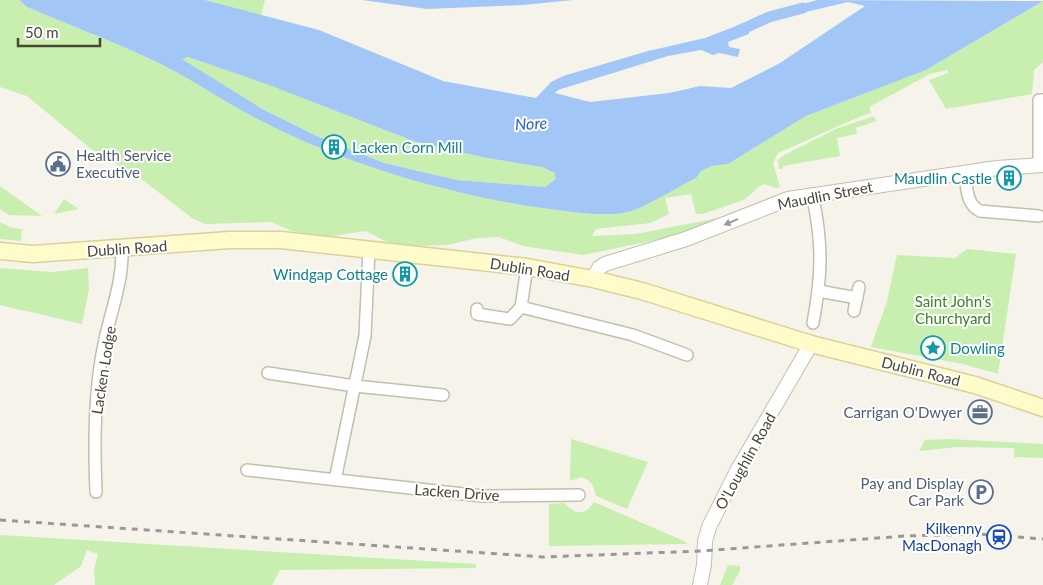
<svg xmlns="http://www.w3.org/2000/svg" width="1043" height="585" font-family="Lato,sans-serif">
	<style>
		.green { fill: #c8eeb0 }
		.water { fill: #a2c7f7; fill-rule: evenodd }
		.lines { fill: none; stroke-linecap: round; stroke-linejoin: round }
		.canal { stroke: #a2c7f7; stroke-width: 11 }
		.minor-casing { stroke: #c3bfab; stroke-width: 14 }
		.tertiary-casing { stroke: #c3bfab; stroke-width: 16 }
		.secondary-casing { stroke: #dad396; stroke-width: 19 }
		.minor { stroke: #fff; stroke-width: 11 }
		.tertiary { stroke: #fff; stroke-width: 14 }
		.secondary { stroke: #fffbcb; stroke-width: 16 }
		.rail { stroke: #999; stroke-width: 3; stroke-dasharray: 6 6; stroke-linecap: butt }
		.oneway { fill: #9c9a91 }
		.labels { text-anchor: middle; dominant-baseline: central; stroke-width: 4; stroke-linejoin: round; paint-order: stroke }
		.culture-label { font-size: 15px; fill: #0d838f; stroke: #fff; text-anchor: start }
		.service-label { font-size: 15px; fill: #4e5e75; stroke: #fff; text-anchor: end }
		.street-label { font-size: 15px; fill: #4b4737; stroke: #fff }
		.park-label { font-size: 15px; fill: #388423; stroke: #fff }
		.transit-label { font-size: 15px; fill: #164399; stroke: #fff; text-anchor: end }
		.water-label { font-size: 16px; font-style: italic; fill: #2466c3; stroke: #fff }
	</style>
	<rect width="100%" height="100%" fill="#f6f4ea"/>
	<!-- green -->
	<path class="green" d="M0 0H19L27 7C67 24 107 39 146 57 186 75 222 101 261 121 345 164 449 195 542 208 567 211 604 218 628 212 645 208 679 186 696 178L701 171 712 166 728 164 806 116 926 70 1043 1V62L1034 70 1032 94 946 109 929 80 948 73V70L930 74 869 107 871 113C839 124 810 140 778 153L773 163 780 187 776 188 764 184 760 186 744 200 703 214H696L691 194 665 198 669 214 651 223 596 229 592 236 636 234 723 217 685 234 583 255 523 246 499 237 477 238 447 245 403 246 385 241 366 231 326 237 292 231 271 222 205 224 192 218 140 178 91 149 27 96 0 87Z
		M205 0H265L261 15Z
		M188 57 269 85 416 142 487 158 542 167 556 173V179L545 187 457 180 384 163 319 137 264 110 181 59Z
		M874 116 876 121 856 128 857 134 837 138 840 156 783 166V169H779L778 160 784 155 838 128Z
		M0 186 42 216 9 215 0 209Z
		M64 199 79 209 54 214Z
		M0 222 12 228 22 229 21 241 0 239Z
		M967 249 1016 254 998 374 963 364 871 347 887 301 897 255 955 258Z
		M0 268 52 272 88 268 89 289 82 324 0 305Z
		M571 439 648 462 627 509 596 496C594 486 591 480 581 477L570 481Z
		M950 439 1043 444V458L1014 457V448L957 447 919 451 925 440Z
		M594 502 684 541 687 544 549 546V504L565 503C575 515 585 516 594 502Z
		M0 535 476 564V568L280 570 272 585H95L94 570 98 554 87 550 81 566 54 585H0Z
		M728 565 740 566V571L732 585H720Z"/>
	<!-- water -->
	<path class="water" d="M19 0H205L319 30 443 81 536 98 551 82 563 76 648 51 705 38 744 23 748 26 749 34 728 42 729 47 740 49 738 57 719 53 713 55 701 50 668 56 558 90 555 93 590 102 669 93 700 86 731 88 780 63 865 6 848 2 789 16 787 9 817 0 1043 1 926 70 806 116 728 164 712 166 701 171 696 178C679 186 645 208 628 212 604 218 567 211 542 208 449 195 345 164 261 121 222 101 186 75 146 57 107 39 67 24 27 7ZM188 57 269 85 416 142 487 158 542 167 555 173 556 179 545 187 457 180 384 163 319 137 264 110 182 59Z
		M362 0H573L524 5 427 9Z"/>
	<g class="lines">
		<!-- canal -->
		<path class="canal" d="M736 32 769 17 803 8"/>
		<!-- minor casing -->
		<g class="minor-casing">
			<path id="minor" d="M1039 165V100H1043
				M965 174C967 188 966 204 980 211L1039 216
				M812 194C823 243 822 274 813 323
				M527 267 521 307 633 335 687 355
				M819 291 857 298
				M477 309V314L510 319 521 307
				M854 311 859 287
				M268 373 355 386 443 395
				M247 470 482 496 579 495
				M335 480 365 336 369 249
				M96 492C94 441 94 389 105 339 112 308 123 280 122 249"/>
		</g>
		<!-- tertiary casing -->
		<g class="tertiary-casing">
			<path id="tertiary" d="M593 279 599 268 605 264 686 239 788 199 997 168 1043 165
				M700 585 704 565 705 541 709 527 737 471 811 344"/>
		</g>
		<!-- secondary casing -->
		<g class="secondary-casing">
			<path id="secondary" d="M0 251 33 254 230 240H281L527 267 593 279 642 291 811 344 975 385 1043 408"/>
		</g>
		<!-- minor -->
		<use href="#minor" class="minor"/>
		<!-- tertiary -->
		<use href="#tertiary" class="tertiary"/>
		<!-- secondary -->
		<use href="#secondary" class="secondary"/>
		<!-- rail -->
		<path class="rail" d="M0 520 544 557 701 551 905 536 978 534 1043 539"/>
	</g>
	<!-- one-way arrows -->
	<defs><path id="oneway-solid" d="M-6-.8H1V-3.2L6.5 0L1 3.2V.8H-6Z" transform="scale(1.25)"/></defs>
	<use class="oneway" href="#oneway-solid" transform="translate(731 222) rotate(157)"/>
	<!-- icons -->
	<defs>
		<g id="building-ring" transform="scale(1.25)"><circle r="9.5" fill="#fff" stroke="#0f9aa8" stroke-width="1.5"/><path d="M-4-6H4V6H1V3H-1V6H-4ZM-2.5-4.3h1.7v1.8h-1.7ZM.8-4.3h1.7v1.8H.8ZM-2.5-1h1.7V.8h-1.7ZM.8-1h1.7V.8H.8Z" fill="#0f9aa8"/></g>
		<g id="civic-ring" transform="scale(1.25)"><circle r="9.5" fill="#fff" stroke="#5c6f8a" stroke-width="1.5"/><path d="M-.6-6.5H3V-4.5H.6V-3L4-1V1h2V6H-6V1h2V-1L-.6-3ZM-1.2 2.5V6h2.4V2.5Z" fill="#5c6f8a"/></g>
		<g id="sight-ring" transform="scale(1.25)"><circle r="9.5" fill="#fff" stroke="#0f9aa8" stroke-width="1.5"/><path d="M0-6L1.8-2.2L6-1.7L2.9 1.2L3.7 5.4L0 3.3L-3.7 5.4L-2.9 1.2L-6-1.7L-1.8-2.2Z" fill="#0f9aa8"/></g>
		<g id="office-ring" transform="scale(1.25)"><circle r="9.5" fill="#fff" stroke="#5c6f8a" stroke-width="1.5"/><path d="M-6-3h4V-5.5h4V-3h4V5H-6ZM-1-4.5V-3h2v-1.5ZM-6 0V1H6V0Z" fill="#5c6f8a"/></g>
		<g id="parking-ring" transform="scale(1.25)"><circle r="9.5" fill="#fff" stroke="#5c6f8a" stroke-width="1.5"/><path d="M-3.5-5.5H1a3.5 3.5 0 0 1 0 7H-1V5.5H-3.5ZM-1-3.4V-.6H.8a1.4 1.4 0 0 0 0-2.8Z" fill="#5c6f8a"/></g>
		<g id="station-ring" transform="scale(1.25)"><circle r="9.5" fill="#fff" stroke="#1a4fb4" stroke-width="1.5"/><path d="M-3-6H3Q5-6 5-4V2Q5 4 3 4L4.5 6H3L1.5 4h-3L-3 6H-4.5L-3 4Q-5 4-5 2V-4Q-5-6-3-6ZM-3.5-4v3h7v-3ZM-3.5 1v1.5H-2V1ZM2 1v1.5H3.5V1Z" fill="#1a4fb4"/></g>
	</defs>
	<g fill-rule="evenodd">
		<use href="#building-ring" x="334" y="147"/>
		<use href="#civic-ring" x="58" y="164"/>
		<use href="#building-ring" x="1009" y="178"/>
		<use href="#building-ring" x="405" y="274"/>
		<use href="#sight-ring" x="933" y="348"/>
		<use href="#office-ring" x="980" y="412"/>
		<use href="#parking-ring" x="981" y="492"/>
		<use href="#station-ring" x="999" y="537"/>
	</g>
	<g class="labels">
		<!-- culture labels -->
		<g class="culture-label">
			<text x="352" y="147">Lacken Corn Mill</text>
			<text x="992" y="178" text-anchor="end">Maudlin Castle</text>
			<text x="388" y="274" text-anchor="end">Windgap Cottage</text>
			<text x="950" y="348">Dowling</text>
		</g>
		<!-- service labels -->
		<g class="service-label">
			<text x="76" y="155" text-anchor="start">Health Service<tspan x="76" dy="17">Executive</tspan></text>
			<text x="962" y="412">Carrigan O'Dwyer</text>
			<text x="964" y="483">Pay and Display<tspan x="964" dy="17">Car Park</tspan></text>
		</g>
		<!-- street labels -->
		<g class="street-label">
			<text transform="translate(825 195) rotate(-11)">Maudlin Street</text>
			<text transform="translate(127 248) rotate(-4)">Dublin Road</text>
			<text transform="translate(530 269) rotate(9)">Dublin Road</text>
			<text transform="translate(103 370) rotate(-81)">Lacken Lodge</text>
			<text transform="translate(921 371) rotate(14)">Dublin Road</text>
			<text transform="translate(745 461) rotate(-61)">O'Loughlin Road</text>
			<text transform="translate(457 492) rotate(4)">Lacken Drive</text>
		</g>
		<!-- park labels -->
		<g class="park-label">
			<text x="953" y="301">Saint John's<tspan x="953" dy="17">Churchyard</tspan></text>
		</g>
		<!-- transit labels -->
		<g class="transit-label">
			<text x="982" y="528">Kilkenny<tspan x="982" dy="17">MacDonagh</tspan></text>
		</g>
		<!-- water labels -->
		<g class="water-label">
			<text transform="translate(531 123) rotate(-3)">Nore</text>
		</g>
	</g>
	<!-- scale -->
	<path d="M18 38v8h82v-8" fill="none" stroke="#4b4737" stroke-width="2.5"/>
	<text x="25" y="38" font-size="15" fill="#4b4737" stroke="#ffffff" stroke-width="4" paint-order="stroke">50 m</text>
</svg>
